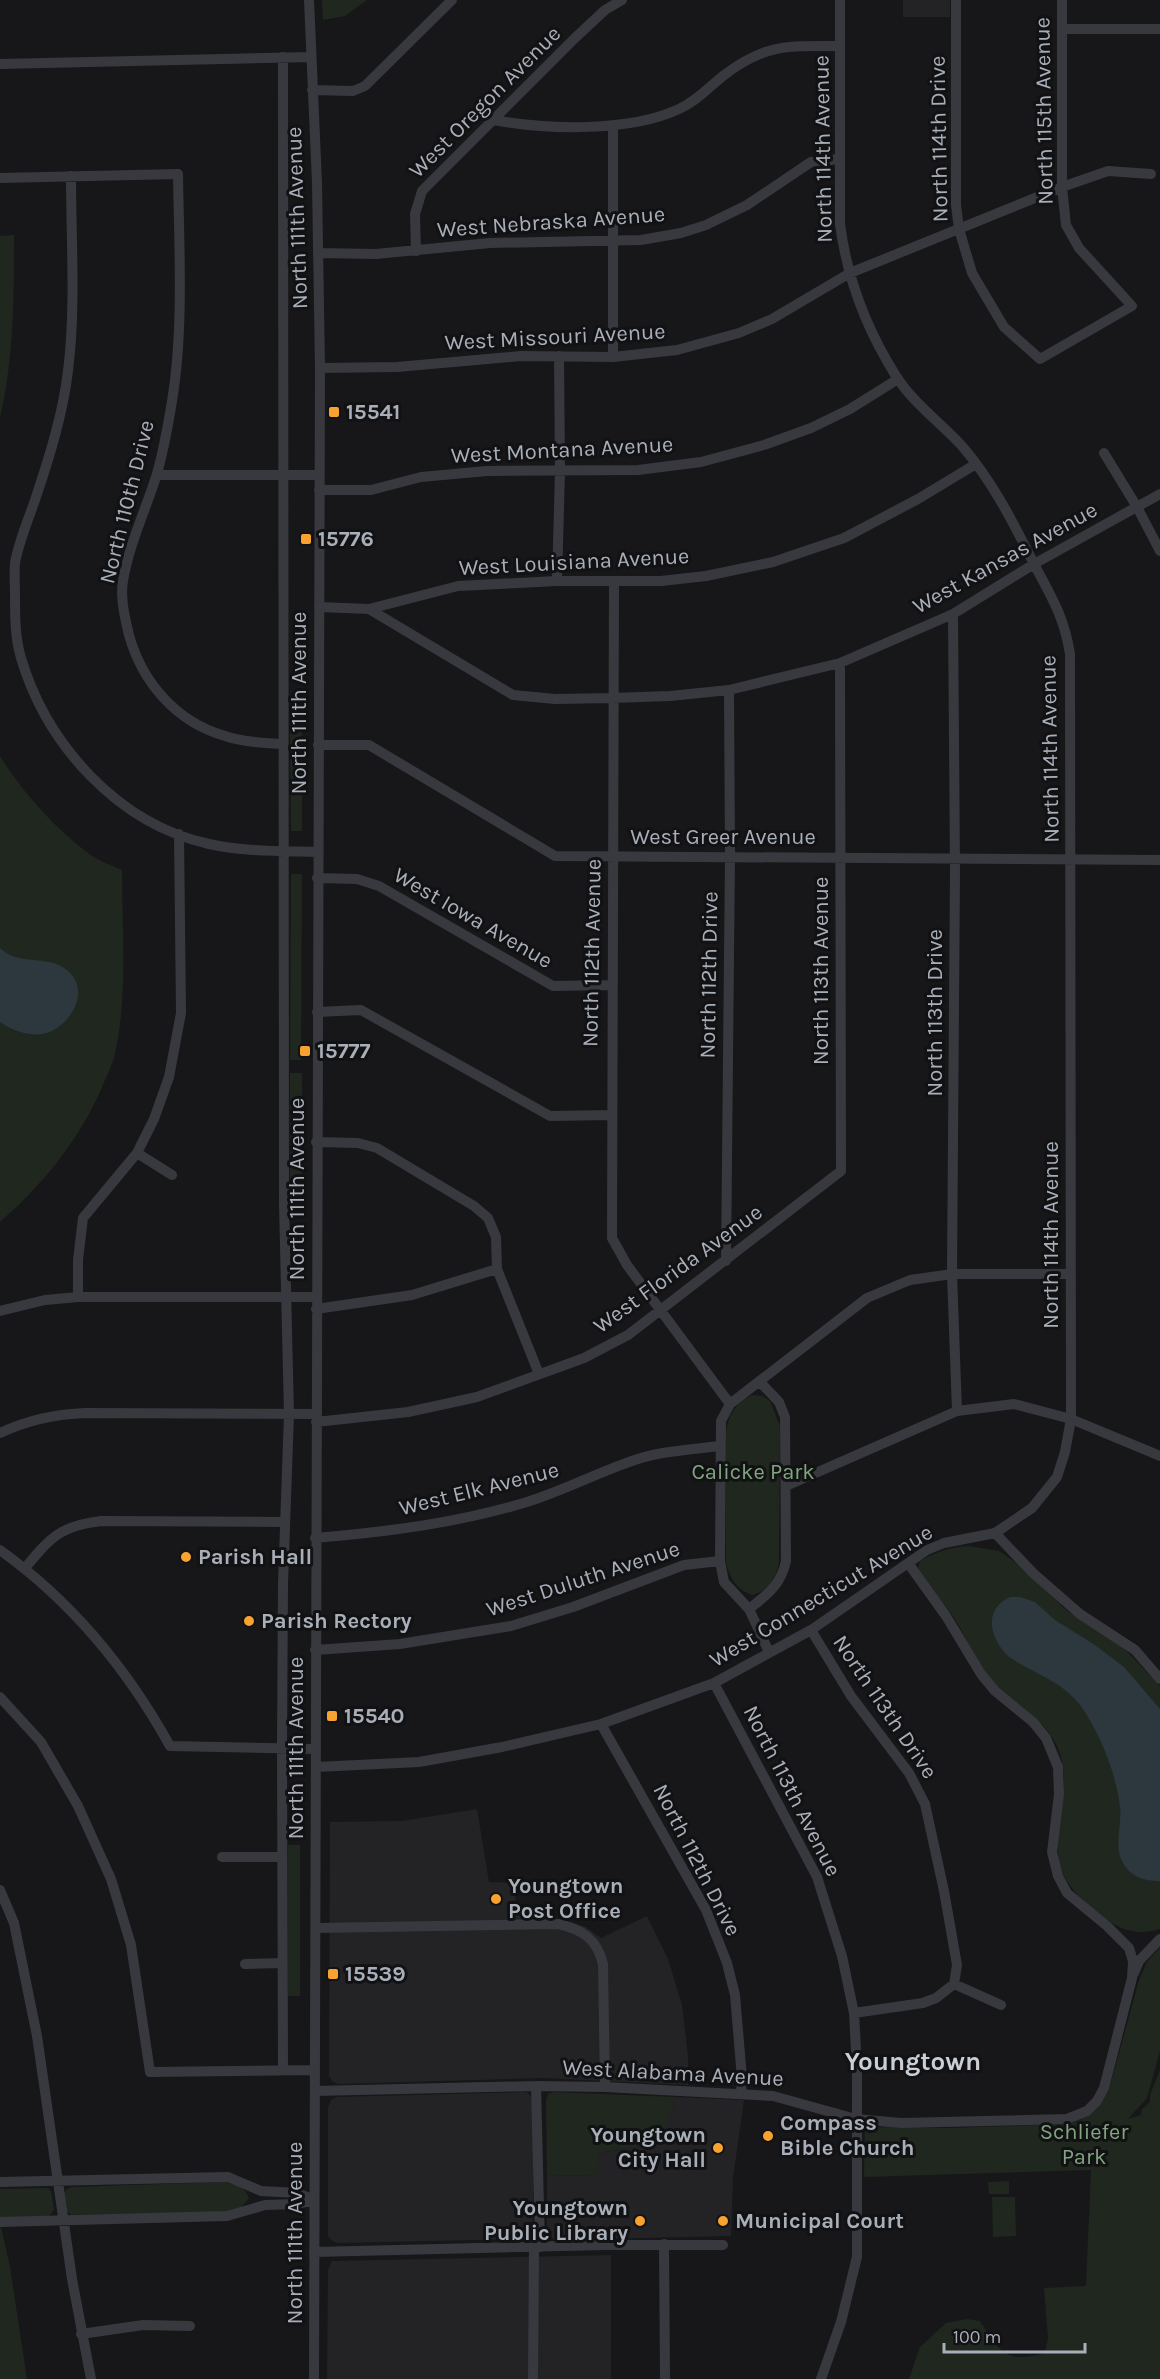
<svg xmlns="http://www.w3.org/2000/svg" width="1160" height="2379" font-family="Karla,sans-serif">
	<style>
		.built { fill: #232326 }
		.green { fill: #1f271f }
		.water { fill: #2c373e }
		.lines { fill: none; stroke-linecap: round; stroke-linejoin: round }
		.minor { stroke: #38393e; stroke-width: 10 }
		.poi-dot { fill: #f8a330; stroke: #121214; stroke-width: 2 }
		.labels { text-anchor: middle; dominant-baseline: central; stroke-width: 6; stroke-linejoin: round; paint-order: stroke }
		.street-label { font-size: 22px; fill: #a9afb9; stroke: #121214 }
		.poi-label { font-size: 22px; font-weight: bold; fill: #a9afb9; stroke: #121214; text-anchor: start }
		.park-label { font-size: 22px; fill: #80a57f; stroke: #121214 }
		.quarter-label { font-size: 26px; font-weight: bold; fill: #caced5; stroke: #121214 }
	</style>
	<rect width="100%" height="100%" fill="#171719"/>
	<!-- built -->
	<path class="built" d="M903 0H950V17H903Z
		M477 1809 489 1882 515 1883 516 1912H530L538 1919 570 1922 586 1927 601 1938 647 1916 668 1959 682 2005 688 2056V2085L543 2078 338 2084 332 2081 329 2076 330 1822 402 1821Z
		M527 2092 533 2099V2232L530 2236 526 2239 337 2243 331 2240 328 2236V2107L331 2100 336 2097Z
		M674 2097 744 2100 733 2178 731 2236 555 2240 550 2237 547 2231V2175L598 2176V2153L668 2142V2118L673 2112Z
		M611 2255V2379H327L328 2270 332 2261Z"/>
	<!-- green -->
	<path class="green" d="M322 0H367L345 16 323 20Z
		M14 235C14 296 14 359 0 418V236Z
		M290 707H302V831H291Z
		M0 756C23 793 54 827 88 853 98 861 111 865 122 870 122 931 128 995 115 1054 113 1063 109 1071 105 1080 83 1135 45 1183 0 1222Z
		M291 874H302L301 1060H290Z
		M290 1073H302V1207H290Z
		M753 1395 762 1396 770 1401 780 1426 779 1562C776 1578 769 1590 753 1595 737 1591 730 1578 726 1563V1434C728 1416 735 1402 753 1395Z
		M969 1546 999 1551 1023 1567 1066 1610 1120 1644 1160 1686V1929C1138 1936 1118 1930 1101 1915 1087 1904 1072 1892 1064 1876 1043 1831 1084 1783 1050 1734 1037 1715 1016 1704 999 1688 978 1668 968 1640 953 1616 942 1600 926 1585 918 1568L920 1561C936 1552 951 1547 969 1546Z
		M288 1845H300V1996H288Z
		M1160 1947V2051L1147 2098 1128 2119 1141 2115 1142 2109 1150 2102V2095L1160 2070V2379H909L920 2347 946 2323 967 2319 980 2321C1001 2352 1005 2364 1045 2353L1048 2338 1044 2288 1086 2286 1091 2170 864 2177 865 2129 871 2127 947 2128 1069 2124C1090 2117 1098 2110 1109 2090L1139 1980 1147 1962Z
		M553 2092 674 2097 673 2112 668 2118V2142L598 2153V2176L547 2175 546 2100 548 2094Z
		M1009 2181V2194H989L988 2182Z
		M223 2182C234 2184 247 2187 249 2199L241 2207 227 2212 71 2215 67 2211 64 2194 67 2189 72 2187Z
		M48 2188 51 2191 54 2210 49 2216 0 2218V2189Z
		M992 2197H1015L1016 2236 993 2237Z
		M0 2222 10 2267 27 2379H0Z"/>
	<!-- water -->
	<path class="water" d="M0 948C20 968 53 952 71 974 88 993 72 1021 52 1031 35 1039 14 1032 0 1022Z
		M1010 1597H1020L1035 1602 1055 1620 1095 1645 1124 1667 1160 1709V1881C1144 1881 1130 1877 1122 1861 1114 1846 1122 1824 1120 1807 1116 1773 1100 1733 1080 1705 1062 1681 1033 1673 1009 1657 990 1639 982 1610 1010 1597Z"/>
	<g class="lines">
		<!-- minor -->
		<path class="minor" d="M309 0 317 183 320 368 314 2379
			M956 0V205L959 229 972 273 1004 327 1040 359 1132 306 1079 248 1066 225 1062 187V0
			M1062 29H1160
			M0 64 311 57
			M312 90 353 91 365 86 452 0
			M494 120C547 130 630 132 679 109 697 101 709 87 723 76 765 43 789 46 840 46
			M613 126V357
			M71 176C71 241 76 307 68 371 63 413 50 455 37 494 30 516 19 540 15 563 14 573 15 585 15 595 15 616 15 638 21 658 47 745 118 824 209 844 245 852 282 851 318 852
			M0 178 178 174C179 247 184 329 172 401 168 426 163 453 156 477 145 511 129 545 123 581 120 598 125 618 129 635 142 682 176 722 225 736 243 742 264 743 283 744
			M416 251 415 214 422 191 575 38 605 10 622 0
			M318 253 376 254 490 243 641 240 681 233 706 225 747 205 811 162 839 159
			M320 368 397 367 521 356 613 357 677 350 739 333 772 319 850 273 1062 187 1108 171 1151 174
			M1104 453 1137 507 1160 551
			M157 475H319
			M319 490H371L421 477 487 471 638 470 701 462 764 445 811 428 850 409 898 379
			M557 581 560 471 559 356
			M614 581 612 1238 627 1265 730 1404
			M319 607 369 609 513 695 555 699 612 698 670 696 729 690 840 663 953 614 1034 564 1160 494
			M369 609 458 586 557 581H661L706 576 773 562 844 538 918 499 976 464
			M953 614 955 870 952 1274 957 1411
			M318 745H369L555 856 1160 860
			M317 878 357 879 379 886 553 986 611 985
			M317 1012 361 1010 550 1116 611 1115
			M316 1142 358 1143 377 1148 474 1206 488 1218 496 1237 497 1269 539 1374
			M137 1153 172 1175
			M726 1261 730 856 729 690
			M78 1297V1260L83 1218 137 1153 154 1119 169 1077 181 1013 179 834
			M316 1309 412 1295 497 1269
			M0 1311 45 1300 78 1297H317
			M316 1422 408 1412 477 1397 584 1358 628 1335 841 1171 840 663
			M0 1433C28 1420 55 1414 85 1413L317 1414
			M786 1486 957 1411 1014 1404 1071 1419 1160 1456
			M995 1533 1033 1573 1080 1614 1135 1650 1160 1679
			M315 1538C386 1532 458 1523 527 1502 562 1491 595 1474 629 1462 658 1451 689 1450 719 1446
			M0 1550C71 1601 128 1670 170 1746L316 1749
			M25 1568C51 1537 60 1526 101 1521L285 1522
			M749 1609C767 1595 781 1585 786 1561L785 1417 779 1402 760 1382
			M811 1630 851 1696 909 1773 925 1804 944 1891 957 1965 954 1984
			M315 1650 400 1644 511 1626 573 1607 684 1565 720 1561
			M769 1652 749 1609 724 1582 720 1561 721 1421 730 1404 867 1298 910 1280 952 1274H1069
			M714 1683 817 1877 842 1956 854 2013 857 2068V2257L841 2322 821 2379
			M0 1697 41 1742 78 1806 111 1879 131 1945 150 2072 315 2070
			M601 1724 706 1910 727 1963 735 1995 742 2078 741 2094
			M316 1767 419 1762 502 1747 601 1724 714 1683 811 1630 927 1550 944 1543 995 1533 1032 1508 1057 1477 1065 1452 1071 1419 1070 654C1064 615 1050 595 1033 562 1012 520 992 481 962 446 941 423 913 403 896 376 867 330 847 278 840 224V0
			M222 1857H281
			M0 1890 14 1923 37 2036 72 2279 91 2379
			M316 1928 558 1924C582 1929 597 1939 603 1964L605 2087
			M245 1964 281 1963
			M1134 1973 1139 1961 1160 1939
			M854 2013 923 2003 936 1998 954 1984 1001 2005
			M283 2070 282 1748 283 1584 289 1414 284 1204 283 57
			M536 2086 540 2247
			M315 2091 536 2086 605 2087 773 2096 856 2119 901 2123 1067 2119 1087 2111 1097 2101 1104 2088 1132 1978 1133 1961 1129 1948 1107 1926 1067 1893 1058 1876 1052 1852 1059 1794 1058 1767 1046 1738 1033 1722 995 1691 981 1674 946 1616 908 1563
			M0 2182 228 2177 261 2191 298 2193 314 2200
			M0 2222 227 2216 265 2205 298 2204 314 2200
			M664 2244 665 2379
			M314 2252 606 2245H723
			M81 2334 143 2325 190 2326
			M533 2379 534 2247"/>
	</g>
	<!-- markers -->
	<g class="poi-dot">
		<rect x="328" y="406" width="12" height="12" rx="3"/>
		<rect x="300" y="533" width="12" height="12" rx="3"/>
		<rect x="299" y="1045" width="12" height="12" rx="3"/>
		<circle cx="186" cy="1557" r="6"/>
		<circle cx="249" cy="1621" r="6"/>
		<rect x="326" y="1710" width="12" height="12" rx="3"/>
		<circle cx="496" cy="1899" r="6"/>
		<rect x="327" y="1968" width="12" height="12" rx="3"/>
		<circle cx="768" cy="2136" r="6"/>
		<circle cx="718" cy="2148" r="6"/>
		<circle cx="640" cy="2221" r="6"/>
		<circle cx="723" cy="2221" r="6"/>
	</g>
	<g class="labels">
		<!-- street labels -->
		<g class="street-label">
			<text transform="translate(485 102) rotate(-45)">West Oregon Avenue</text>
			<text transform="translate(1044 111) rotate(-91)">North 115th Avenue</text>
			<text transform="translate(939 139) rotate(-91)">North 114th Drive</text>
			<text transform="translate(823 149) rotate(-91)">North 114th Avenue</text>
			<text transform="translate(297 218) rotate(-92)">North 111th Avenue</text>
			<text transform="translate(551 222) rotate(-4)">West Nebraska Avenue</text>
			<text transform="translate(555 337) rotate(-3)">West Missouri Avenue</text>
			<text transform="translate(562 450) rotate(-3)">West Montana Avenue</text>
			<text transform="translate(127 502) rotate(-76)">North 110th Drive</text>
			<text transform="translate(1005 558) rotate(-29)">West Kansas Avenue</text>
			<text transform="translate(574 562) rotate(-3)">West Louisiana Avenue</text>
			<text transform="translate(299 703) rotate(-90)">North 111th Avenue</text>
			<text transform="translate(1050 749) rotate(-91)">North 114th Avenue</text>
			<text x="723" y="837">West Greer Avenue</text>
			<text transform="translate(473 918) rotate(30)">West Iowa Avenue</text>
			<text transform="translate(592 953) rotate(-89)">North 112th Avenue</text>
			<text transform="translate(821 971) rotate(-90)">North 113th Avenue</text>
			<text transform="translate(709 975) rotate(-89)">North 112th Drive</text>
			<text transform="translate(935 1013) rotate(-90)">North 113th Drive</text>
			<text transform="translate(297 1189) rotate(-90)">North 111th Avenue</text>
			<text transform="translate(1051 1235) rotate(-90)">North 114th Avenue</text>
			<text transform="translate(678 1269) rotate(-36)">West Florida Avenue</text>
			<text transform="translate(479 1489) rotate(-14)">West Elk Avenue</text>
			<text transform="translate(583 1579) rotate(-18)">West Duluth Avenue</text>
			<text transform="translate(821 1596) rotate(-31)">West Connecticut Avenue</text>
			<text transform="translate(885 1707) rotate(56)">North 113th Drive</text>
			<text transform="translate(296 1748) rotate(-90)">North 111th Avenue</text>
			<text transform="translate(792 1791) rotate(63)">North 113th Avenue</text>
			<text transform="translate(697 1860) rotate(63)">North 112th Drive</text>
			<text transform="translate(673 2073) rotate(3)">West Alabama Avenue</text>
			<text transform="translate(295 2233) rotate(-90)">North 111th Avenue</text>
		</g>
		<!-- poi labels -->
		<g class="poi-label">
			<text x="346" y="412">15541</text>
			<text x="318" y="539">15776</text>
			<text x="317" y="1051">15777</text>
			<text x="198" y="1557">Parish Hall</text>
			<text x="261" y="1621">Parish Rectory</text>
			<text x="344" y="1716">15540</text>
			<text x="508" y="1886">Youngtown<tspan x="508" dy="25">Post Office</tspan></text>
			<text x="345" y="1974">15539</text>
			<text x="780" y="2123">Compass<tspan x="780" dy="25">Bible Church</tspan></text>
			<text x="706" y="2135" text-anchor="end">Youngtown<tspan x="706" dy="25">City Hall</tspan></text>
			<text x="628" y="2208" text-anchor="end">Youngtown<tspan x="628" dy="25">Public Library</tspan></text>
			<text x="735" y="2221">Municipal Court</text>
		</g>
		<!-- park labels -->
		<g class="park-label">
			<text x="753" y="1472">Calicke Park</text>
			<text x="1084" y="2132">Schliefer<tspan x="1084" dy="25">Park</tspan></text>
		</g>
		<!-- quarter labels -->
		<g class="quarter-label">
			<text x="913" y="2061">Youngtown</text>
		</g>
	</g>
	<!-- scale -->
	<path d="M944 2343v9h141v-9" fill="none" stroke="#a9afb9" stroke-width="3"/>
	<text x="953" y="2343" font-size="18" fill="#a9afb9" stroke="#121214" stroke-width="4.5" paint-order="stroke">100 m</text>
</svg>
